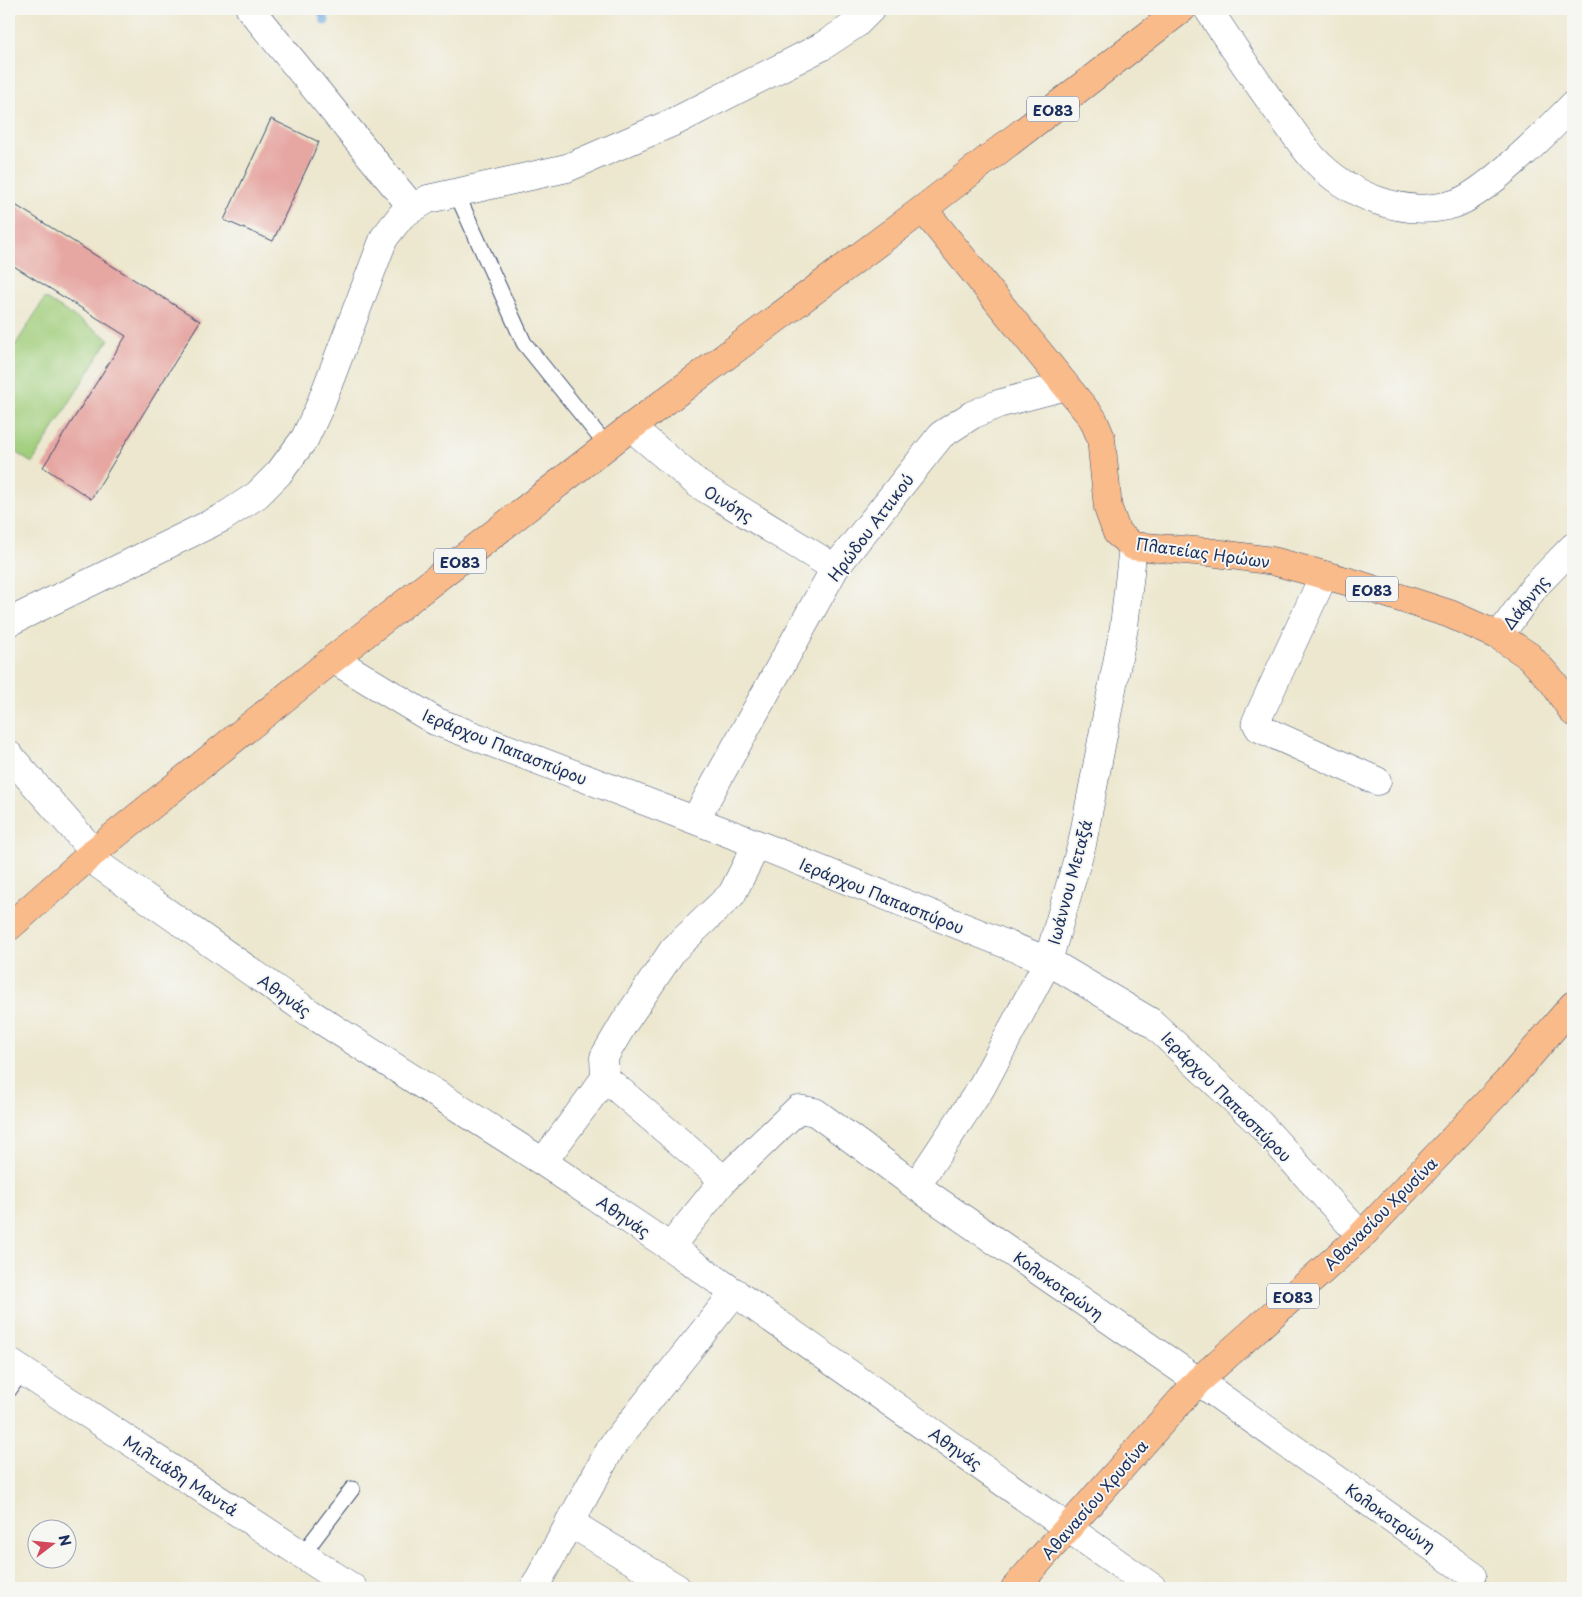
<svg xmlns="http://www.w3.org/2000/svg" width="1582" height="1597" font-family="'Playpen Sans',sans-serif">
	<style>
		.green { fill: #a0ce7b; stroke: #5e7e6c }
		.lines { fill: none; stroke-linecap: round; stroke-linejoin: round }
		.stream { stroke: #6faae0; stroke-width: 9 }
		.building { fill: #e6a6a1 }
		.lane-casing { stroke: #3a4b6f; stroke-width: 17 }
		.street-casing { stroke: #3a4b6f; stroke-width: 29 }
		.primary-casing { stroke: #3a4b6f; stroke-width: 29 }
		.path { stroke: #3a4b6f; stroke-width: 3; stroke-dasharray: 1 4; stroke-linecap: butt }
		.lane { stroke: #fff; stroke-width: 15 }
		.street { stroke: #fff; stroke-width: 28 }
		.primary { stroke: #fabb8b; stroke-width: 28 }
		.labels { text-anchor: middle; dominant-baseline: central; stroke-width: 4; stroke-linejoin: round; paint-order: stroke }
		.shield { fill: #f6f6f2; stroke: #5d6b8a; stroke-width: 1 }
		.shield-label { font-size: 15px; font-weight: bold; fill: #1b2f5e }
		.street-label { font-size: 16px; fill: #1b2f5e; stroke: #f6f6f2 }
	</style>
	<rect width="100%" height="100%" fill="#f6f6f2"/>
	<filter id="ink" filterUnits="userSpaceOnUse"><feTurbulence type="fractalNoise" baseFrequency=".02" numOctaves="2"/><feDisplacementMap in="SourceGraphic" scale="10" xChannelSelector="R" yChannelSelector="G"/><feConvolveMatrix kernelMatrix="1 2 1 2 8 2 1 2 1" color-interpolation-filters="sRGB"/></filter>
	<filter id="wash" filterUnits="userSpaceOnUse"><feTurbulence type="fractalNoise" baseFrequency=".0096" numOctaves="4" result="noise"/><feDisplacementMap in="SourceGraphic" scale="20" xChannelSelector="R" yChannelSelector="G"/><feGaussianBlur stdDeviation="1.12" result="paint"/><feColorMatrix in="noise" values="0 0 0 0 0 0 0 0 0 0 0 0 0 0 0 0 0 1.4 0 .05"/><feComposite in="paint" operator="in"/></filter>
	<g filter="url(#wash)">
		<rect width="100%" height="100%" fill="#ece7ce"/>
		<!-- green -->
		<path class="green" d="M45 298 109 339 32 463 9 448V355Z"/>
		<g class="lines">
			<!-- stream -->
			<path class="stream" d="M321 9 325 21"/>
		</g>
		<g id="blocks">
			<!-- building -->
			<path class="building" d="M271 119 319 142 273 241 224 220Z
				M9 201 200 321 91 499 43 467 126 336 9 263Z"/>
		</g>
	</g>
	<g filter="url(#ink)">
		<use href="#blocks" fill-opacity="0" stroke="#3a4b6f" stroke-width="1"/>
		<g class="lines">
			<!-- lane casing -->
			<g class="lane-casing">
				<path id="lane" d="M456 192 524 343 607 446
					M9 1390 22 1371
					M302 1555 352 1489"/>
			</g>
			<!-- street casing -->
			<g class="street-casing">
				<path id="street" d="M250 9 412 207
					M1208 9C1233 47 1258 85 1285 121 1294 133 1303 147 1313 158 1347 195 1404 219 1454 204 1485 194 1549 130 1573 105
					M631 427 698 484 835 568
					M1324 575 1256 722 1259 728 1377 781
					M9 622 222 518 257 495 279 473 305 438 319 408 384 238 402 215 428 199 567 168 676 121 821 47 856 24 871 9
					M1499 636 1535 586 1573 547
					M333 659 435 721 757 844 1048 961 1151 1022 1259 1123 1361 1236
					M9 755 94 852
					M695 820 835 568 941 435 972 415 998 404 1066 386
					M88 857 310 1013 543 1162 670 1247 1153 1588
					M605 1078 724 1180
					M543 1162 605 1078 604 1057 624 1023 673 950 732 894 757 844
					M916 1186 981 1088 1048 961 1082 844 1124 627 1133 546
					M670 1247 724 1180 798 1109 815 1112 916 1186 1198 1381 1472 1575
					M9 1362 353 1588
					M569 1522 677 1588
					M534 1588 612 1446 735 1292"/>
			</g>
			<!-- primary casing -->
			<g class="primary-casing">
				<path id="primary" d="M923 209 1093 419 1101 438 1108 508 1117 533 1133 546 1208 552 1273 561 1357 584 1450 614 1499 636 1529 656 1553 682 1573 712
					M9 927 94 852 333 659 631 427 923 209 1182 9
					M1015 1588 1198 1381 1361 1236 1507 1082 1573 1005"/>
			</g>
			<!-- path -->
			<path class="path" d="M1571 870 1573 872"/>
			<!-- lane -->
			<use href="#lane" class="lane"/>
			<!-- street -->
			<use href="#street" class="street"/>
			<!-- primary -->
			<use href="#primary" class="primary"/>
		</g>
	</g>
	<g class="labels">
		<!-- shield labels -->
		<g class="shield">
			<rect x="1027" y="96.5" width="52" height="25" rx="4"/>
			<rect x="434" y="548.5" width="52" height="25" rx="4"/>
			<rect x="1346" y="576.5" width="52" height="25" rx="4"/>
			<rect x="1267" y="1283.5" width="52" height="25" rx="4"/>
		</g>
		<g class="shield-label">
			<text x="1053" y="109">ΕΟ83</text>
			<text x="460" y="561">ΕΟ83</text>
			<text x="1372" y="589">ΕΟ83</text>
			<text x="1293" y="1296">ΕΟ83</text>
		</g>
		<!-- street labels -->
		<g class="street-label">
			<text transform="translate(729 503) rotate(31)">Οινόης</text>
			<text transform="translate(870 527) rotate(-53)">Ηρώδου Αττικού</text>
			<text transform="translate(1203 552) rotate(8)">Πλατείας Ηρώων</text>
			<text transform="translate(1525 602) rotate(-52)">Δάφνης</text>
			<text transform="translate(505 746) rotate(22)">Ιεράρχου Παπασπύρου</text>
			<text transform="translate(1069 882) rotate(-75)">Ιωάννου Μεταξά</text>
			<text transform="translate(882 895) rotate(22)">Ιεράρχου Παπασπύρου</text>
			<text transform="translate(285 995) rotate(35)">Αθηνάς</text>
			<text transform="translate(1227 1096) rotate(45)">Ιεράρχου Παπασπύρου</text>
			<text transform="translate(1380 1213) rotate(-45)">Αθανασίου Χρυσίνα</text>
			<text transform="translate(624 1216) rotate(34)">Αθηνάς</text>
			<text transform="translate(1059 1285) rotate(35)">Κολοκοτρώνη</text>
			<text transform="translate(956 1448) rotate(35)">Αθηνάς</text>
			<text transform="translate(181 1475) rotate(33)">Μιλτιάδη Μαντά</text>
			<text transform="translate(1094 1499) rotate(-49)">Αθανασίου Χρυσίνα</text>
			<text transform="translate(1391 1517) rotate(35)">Κολοκοτρώνη</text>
		</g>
	</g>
	<!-- margin -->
	<rect width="1582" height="1597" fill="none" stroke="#f6f6f2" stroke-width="30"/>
	<!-- north arrow -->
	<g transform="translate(52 1544) rotate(74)"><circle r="24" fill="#f6f6f2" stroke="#9ea6b7"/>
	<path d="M0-4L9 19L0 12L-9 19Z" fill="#d1495b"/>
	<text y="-8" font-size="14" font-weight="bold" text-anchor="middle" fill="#1b2f5e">N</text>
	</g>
</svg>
